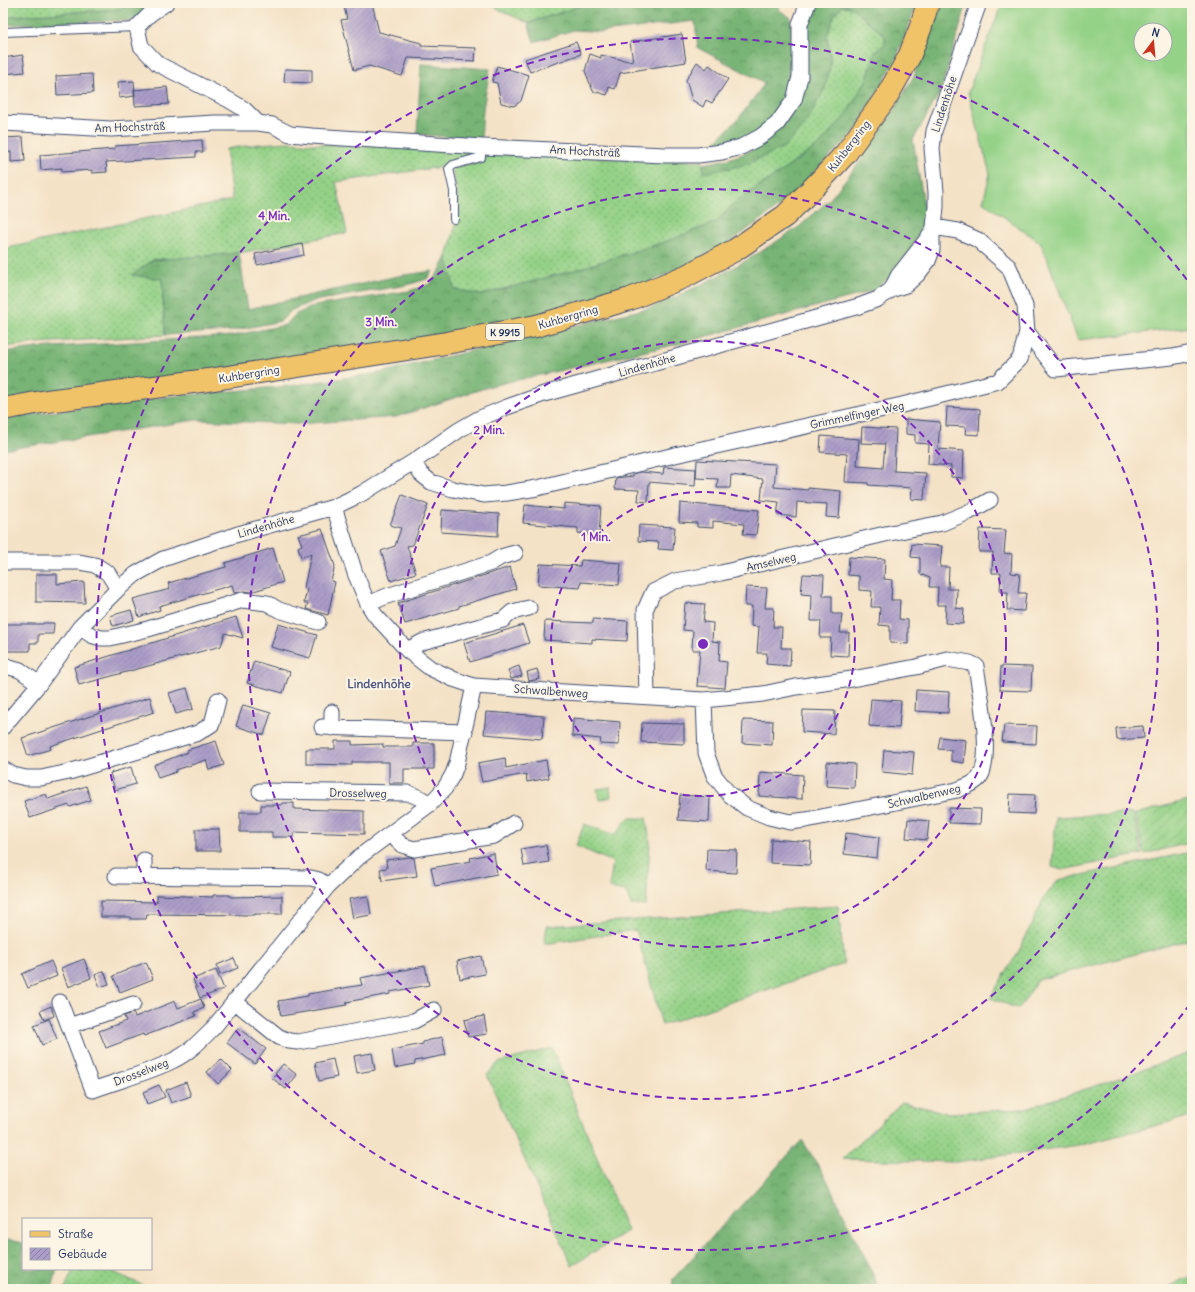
<svg xmlns="http://www.w3.org/2000/svg" width="1195" height="1292" font-family="Delius,sans-serif">
	<style>
		.grass { fill: url(#grass-dots); stroke: #588072 }
		.forest { fill: url(#forest-crowns); stroke: #497269 }
		.garden { fill: url(#garden-furrows); stroke: #588072 }
		.pitch { fill: #94d287; stroke: #588072; fill-rule: evenodd }
		.building { fill: url(#building-hatch) }
		.lines { fill: none; stroke-linecap: round; stroke-linejoin: round }
		.service-casing { stroke: #3c4a6e; stroke-width: 10 }
		.minor-casing { stroke: #3c4a6e; stroke-width: 17 }
		.primary-casing { stroke: #3c4a6e; stroke-width: 24 }
		.service { stroke: #fff; stroke-width: 8 }
		.minor { stroke: #fff; stroke-width: 15 }
		.primary { stroke: #f1c369; stroke-width: 22 }
		.ring { fill: none; stroke: #7b2cbf; stroke-width: 2; stroke-dasharray: 7 5 }
		.labels { text-anchor: middle; dominant-baseline: central; stroke-width: 4; stroke-linejoin: round; paint-order: stroke }
		.shield { fill: #fcf5e5; stroke: #5e6a86; stroke-width: 1 }
		.shield-label { font-size: 10px; font-weight: bold; fill: #1b2f5e }
		.street-label { font-size: 11px; fill: #1b2f5e; stroke: #fcf5e5 }
		.neighbourhood-label { font-size: 12px; font-weight: bold; fill: #4d5683; stroke: #fcf5e5 }
		.centre { fill: #7b2cbf; stroke: #fcf5e5; stroke-width: 2 }
		.ring-label { font-size: 12px; text-anchor: middle; font-weight: bold; fill: #7b2cbf; stroke: #fcf5e5; stroke-width: 4; stroke-linejoin: round; paint-order: stroke }
	</style>
	<defs>
		<pattern id="grass-dots" width="8" height="8" patternUnits="userSpaceOnUse"><rect width="8" height="8" fill="#94d287"/><path d="M2 2h.1M6 6h.1" fill="none" stroke="#78ab72" stroke-width="1.8" stroke-linecap="round"/></pattern>
		<pattern id="forest-crowns" width="20" height="18" patternUnits="userSpaceOnUse"><rect width="20" height="18" fill="#77b474"/><path d="M2 6a3 3 0 1 1 6 0M12 15a3 3 0 1 1 6 0" fill="none" stroke="#619362"/></pattern>
		<pattern id="garden-furrows" width="10" height="10" patternUnits="userSpaceOnUse"><rect width="10" height="10" fill="#94d287"/><path d="M-1 1l2-2M0 10L10 0M9 11l2-2" fill="none" stroke="#78ab72"/></pattern>
		<pattern id="building-hatch" width="6" height="6" patternUnits="userSpaceOnUse"><rect width="6" height="6" fill="#ab9dc8"/><path d="M-1 1l2-2M0 6l6-6M5 7l2-2" fill="none" stroke="#8a80a6"/></pattern>
	</defs>
	<rect width="100%" height="100%" fill="#fcf5e5"/>
	<filter id="ink" filterUnits="userSpaceOnUse"><feTurbulence type="fractalNoise" baseFrequency=".025" numOctaves="2"/><feDisplacementMap in="SourceGraphic" scale="8" xChannelSelector="R" yChannelSelector="G"/><feConvolveMatrix kernelMatrix="1 2 1 2 8 2 1 2 1" color-interpolation-filters="sRGB"/></filter>
	<filter id="wash" filterUnits="userSpaceOnUse"><feTurbulence type="fractalNoise" baseFrequency=".012" numOctaves="4" result="noise"/><feDisplacementMap in="SourceGraphic" scale="16" xChannelSelector="R" yChannelSelector="G"/><feGaussianBlur stdDeviation="0.9" result="paint"/><feColorMatrix in="noise" values="0 0 0 0 0 0 0 0 0 0 0 0 0 0 0 0 0 1.4 0 .05"/><feComposite in="paint" operator="in"/></filter>
	<g filter="url(#wash)">
		<rect width="100%" height="100%" fill="#f4e2c6"/>
		<!-- grass -->
		<path class="grass" d="M3 3H131L120 9 3 17Z
			M491 3H590L528 23 500 10Z
			M842 6 851 7 885 36V44L875 52 867 79 846 115 820 144 775 176 737 200 716 222 665 242 568 272 481 295 454 289 447 257 457 220 458 209 457 191 452 170 454 168 484 159V154L702 161 704 173 784 147 806 123 825 88 831 62 827 36 834 16Z
			M289 142 313 144 418 147 479 151V156L448 166 336 182 347 233 239 253 153 260 133 275 162 279 165 335 37 343 3 347V249L232 200 226 149 259 144Z
			M1133 813 1142 854 1062 870 1052 867 1056 817Z
			M628 818H646L650 842 646 906 631 905 625 891 609 888 613 862 576 846 584 824 615 835Z
			M1191 852 1192 939 1038 980 1019 1009 990 998 1020 949 1044 898 1058 880Z
			M838 906 844 964 662 1025 636 930 544 944 547 926Z
			M552 1048 627 1231 572 1266 487 1075 498 1063Z
			M1192 1052V1116L1086 1144 956 1162 842 1159 902 1102 947 1113 1023 1109 1108 1082Z
			M73 1269H107L151 1289H65Z
			M1192 1277V1289H1167L1181 1280Z"/>
		<!-- forest -->
		<path class="forest" d="M131 3H159L144 15 132 20 3 25V17L120 9Z
			M590 3H780L779 10 791 18 792 48 788 92 776 117 746 139 708 149 738 119 765 83 698 48 695 21 602 32 574 30 534 42 528 23Z
			M817 3H917L896 59 854 132 784 203 720 249 638 288 555 313 406 342 3 402V352L37 348 232 336 285 325 296 314 315 306 409 291 430 284 439 272 447 257 454 289 481 295 568 272 665 242 716 222 737 200 775 176 820 144 846 115 867 79 875 52 885 44V36L851 7 842 6 834 16 827 36 831 62 825 88 806 123 784 147 745 165 704 173 703 164 728 159 748 152 760 145 787 121 804 34 812 11Z
			M940 3H967L941 90 913 140 926 216 915 241 904 261 890 277 873 291 682 343 491 386 396 417 298 424 196 420 3 450V418L166 397 289 386 379 373 653 307 703 284 749 259 799 227 830 199 862 159 889 119 914 76Z
			M421 64 490 69 483 109 481 140 417 134Z
			M239 253 248 309 398 276 433 271 427 279 407 285 313 301 292 310 281 321 231 331 165 335 162 279 132 275 153 260Z
			M802 1140 826 1178 880 1289H672L673 1279Z
			M3 1239 23 1243V1269H57L52 1289H3Z"/>
		<!-- garden -->
		<path class="garden" d="M1192 799V854L1189 843 1144 854 1135 814Z"/>
		<!-- pitch -->
		<path class="pitch" d="M1002 3H1192V327L1078 340 1041 243 983 202 990 174 968 92ZM1141 30H1165V54H1141Z
			M610 787 611 797 599 800 597 789Z"/>
		<g id="blocks">
			<!-- building -->
			<path class="building" d="M343 3H372L379 32 421 43V46L476 48 475 61 408 58 402 76 369 66 354 70 341 20 347 19Z
				M682 34 686 62 620 73 615 89 609 87 607 95 593 91 585 71 590 54 601 58V55L633 62 630 42Z
				M576 42 581 54 530 72 525 59Z
				M23 55 25 72 3 74V58Z
				M697 62 706 69 709 65 728 79 712 103 706 100 703 107 692 100 686 80Z
				M497 66 529 75 521 101 514 106 501 103 497 83 492 82Z
				M285 69 312 70V83L284 82Z
				M92 74 93 93 57 95 56 76Z
				M134 81 135 96 119 98 118 82Z
				M167 87 169 104 135 106 134 90Z
				M23 137 25 161 11 162V152L3 153V138Z
				M202 140 203 152H196V157L106 162 107 172 92 173V170L62 172V168L41 170 40 155 115 149V146Z
				M302 244 304 255 257 265 255 254Z
				M947 407 980 409 979 435 965 434 966 427 946 426Z
				M906 419 940 422 938 449 964 451 963 478 951 477V466L928 464 929 444 915 443V435L906 434Z
				M862 427 896 429 894 471 926 473 924 500 911 499 912 488 868 485V483L845 482 847 454 820 452 821 436 859 439 857 466 883 468 885 444 861 443Z
				M697 460 776 464 774 487 808 490V488L841 491 839 518 826 517 827 504 797 502 796 517 777 515 779 502 761 500 763 479 731 475 730 488H717L718 479 696 478Z
				M664 467 696 469 695 486 649 482 648 502 638 501 639 490 615 489 616 478 633 476V474L641 472 663 474Z
				M402 495 428 505 413 545 407 546 416 573 391 581 381 551 395 546 401 528 390 525Z
				M564 503 601 506 599 535 578 533V528L523 523 525 505 564 509Z
				M680 503 759 510 756 535 743 534 744 524 713 521V528L697 527V523L679 522Z
				M442 510 499 514 498 536 441 532Z
				M639 525 675 527 673 550 658 549 659 542 638 541Z
				M322 529 335 566 331 581 335 582 328 615 306 609 308 603H304L307 589 304 588 311 554 301 557 298 547 302 545 298 535Z
				M980 529 1006 530 1004 553 1012 554 1011 573 1020 574 1018 593H1026L1024 611 1007 610 1008 592H1000L1001 573H992L993 552H979Z
				M912 544 942 546 940 567H949L948 589H957L956 608 964 609 963 624 945 623 946 605H937L938 587H929L930 578 920 574V558L911 557Z
				M273 548 283 582 251 592 244 591 234 593 232 585 159 606 160 610 139 617 133 599 170 589 168 583 226 567 225 563Z
				M849 557 885 559 884 579 892 580 891 600H900L899 619 908 620V644L890 643V626L879 625 880 607H871L872 591 859 590V576L848 575Z
				M581 560 621 563 619 585 581 582 580 588 538 585 540 564 580 566Z
				M510 567 516 589 459 606V608L405 624 398 603Z
				M36 574H57V584L84 582 85 603 36 602Z
				M803 574 824 575 823 596H832V614H842L840 633H849L848 656 830 655 831 638H820L821 621H811L812 595 801 594Z
				M746 587 767 588 765 608H774L773 627H782L781 648H791L790 666 766 664 767 653H757L759 627 751 626 752 606H745Z
				M685 603 705 604 703 622 713 623 712 641 720 642 719 661 727 662 725 688 697 686 700 650H692L693 631 683 630Z
				M131 610 134 620 113 626 110 616Z
				M236 617 243 638 225 633 221 646 79 685 74 667Z
				M593 619 628 621 627 641 592 639V643L544 640 545 621 593 623Z
				M43 623H54L53 634H38V643H30V651H3V624H43Z
				M278 624 317 635 310 658 271 647Z
				M523 625 529 643 470 662 464 643Z
				M254 661 290 672 283 693 247 683Z
				M519 666 522 676 511 679 508 670Z
				M1001 666 1032 667 1031 691 1000 690Z
				M537 669 540 679 529 681 527 672Z
				M187 688 193 709 176 714 169 693Z
				M916 690 949 692 948 713 915 711Z
				M150 697 154 712 50 746 51 749 28 756 22 738Z
				M871 699 901 701 899 728 869 726Z
				M243 705 271 713 264 735 236 726Z
				M803 710 835 711 834 734 802 732Z
				M486 712 544 716 542 739 484 734Z
				M573 718 620 722 619 745 600 744 601 739 572 736Z
				M743 720 773 721 772 745 742 743Z
				M642 723 684 724V744L641 742Z
				M1004 725 1037 726 1036 744 1002 742Z
				M1143 726 1144 738 1117 740 1116 728Z
				M940 737 966 740 964 763 951 761V750L938 749Z
				M216 741 224 765 209 770 206 760 176 770V772L158 778 154 765 188 752 187 750Z
				M335 741H352V745L383 744V747H413V743H434V769H404V783H389V762H352V765L306 764V749H335Z
				M884 750 914 752 912 775 882 772Z
				M505 758 506 768 546 760 549 778 527 782 526 774 482 782 478 763Z
				M827 762 855 764 854 788 826 786Z
				M131 767 136 784 115 790 110 773Z
				M760 772 803 775 802 799 759 796Z
				M86 786 91 800 70 807 69 805 30 818 24 801 46 794 48 799Z
				M1010 794 1035 795 1034 814 1009 813Z
				M680 795 710 797 709 822 678 820Z
				M282 803H294V809L364 811V834L294 832V837H272V832H240V812H261V805H282Z
				M949 808 981 809 980 824 949 823Z
				M908 819 929 821 927 840 906 838Z
				M196 829H219L220 851H196Z
				M846 833 879 837 877 858 844 854Z
				M771 839 811 842 810 865 770 863Z
				M546 845 549 862 524 866 521 849Z
				M707 849 737 850 736 873 706 871Z
				M494 853 497 874 435 886 431 868 471 861 470 858Z
				M409 857 414 858 417 876 382 881 380 869 387 868 386 860Z
				M157 895 213 897V895H230V897L282 896V914H255V915L147 914 146 919H131V917H101V901L157 902Z
				M368 896 371 915 353 918 349 899Z
				M481 956 485 974 460 979 457 961Z
				M234 958 238 968 220 975 217 965Z
				M84 959 91 978 68 987 61 968Z
				M51 961 57 976 28 988 22 974Z
				M146 962 153 979 120 992 113 976Z
				M425 966 429 985 390 992V994L346 1002 347 1005 281 1016 278 1001 308 996V994L362 985 360 978Z
				M216 970 224 989 200 998 193 979Z
				M104 971 109 984 100 987 95 975Z
				M201 999 204 1008 194 1012 196 1016 144 1036 143 1034 106 1048 99 1031 126 1021 124 1016 133 1013 135 1017 175 1001 178 1008Z
				M51 1006 54 1016 44 1020 40 1011Z
				M484 1016 487 1034 468 1037 464 1020Z
				M49 1019 57 1039 42 1045 34 1025Z
				M238 1028 266 1049 255 1064 227 1043Z
				M442 1037 446 1055 415 1061V1064L395 1068 392 1050 423 1044V1042Z
				M372 1053 375 1070 357 1073 354 1056Z
				M221 1059 232 1070 218 1084 207 1072Z
				M333 1059 337 1077 319 1081 315 1063Z
				M283 1064 297 1075 286 1089 272 1078Z
				M186 1082 191 1096 171 1103 166 1090Z
				M159 1085 165 1097 147 1104 143 1092Z"/>
		</g>
	</g>
	<g filter="url(#ink)">
		<use href="#blocks" fill-opacity="0" stroke="#3c4a6e" stroke-width="1"/>
		<g class="lines">
			<!-- service casing -->
			<g class="service-casing">
				<path id="service" d="M3 32 137 27
					M454 219V191L449 169 453 165 481 157V147"/>
			</g>
			<!-- minor casing -->
			<g class="minor-casing">
				<path id="minor" d="M166 3 150 14 137 27 141 46 158 64 229 100 244 109 258 123
					M3 123 111 129 215 123H258L272 125 290 134 312 136 483 147 665 155H698L722 152 741 147 760 137 777 124 794 100 800 77V24L808 3
					M891 290 898 276 932 233
					M1027 332 1056 369 1172 357 1192 353
					M413 462 421 474 431 482 453 489 484 495 507 493 537 488 675 455 902 405 998 381 1020 359 1027 332 1025 306 1009 267 978 240 958 231 934 227
					M334 507 355 573 368 604 375 615 407 650 430 668 453 679 474 686 547 691 704 700 763 694 796 687 852 679 916 667 947 659 970 663 976 666C980 693 991 748 982 773 978 783 967 786 957 790L806 820 790 822 769 817 747 808 729 794 714 775 706 753 704 700
					M3 562H79L95 565 108 573 118 589
					M368 604 387 596 491 563 501 557 515 553
					M80 627 91 635 101 638H110L148 629 243 600 267 603 279 610 318 622
					M407 650 422 642 503 620 512 612 529 608
					M3 665 20 670 39 684
					M647 697 645 610 653 592 675 581 721 573 885 534 942 523 969 512 990 500
					M3 727 39 684 80 627 118 589 136 574 163 559 235 535 334 507 361 494 413 462 459 430 478 419 507 407 544 394 859 306 878 299 891 290 906 285 918 274 928 261 932 250V233L934 227 936 207V192L932 148 934 131 979 3
					M322 727 465 732
					M332 728V712
					M3 769 13 775 26 778H41L69 772 198 733 212 724 218 700
					M260 791 408 793 420 798 430 804
					M390 834 402 845 414 849 494 836 514 823
					M144 860V876
					M116 876 311 878 319 880 328 886
					M234 1001 279 1037 289 1041 298 1042 414 1021 434 1010
					M60 1002 93 1090C120 1080 148 1073 174 1060 189 1053 202 1039 214 1027L328 886 359 857 430 804 445 788 453 774 457 763 474 686
					M69 1026 133 1004"/>
			</g>
			<!-- primary casing -->
			<g class="primary-casing">
				<path id="primary" d="M3 409 47 401 208 380 446 343 536 326 630 299 686 276 735 250 785 216 819 182 846 153 887 96 909 57 920 29 928 3"/>
			</g>
			<!-- service -->
			<use href="#service" class="service"/>
			<!-- minor -->
			<use href="#minor" class="minor"/>
			<!-- primary -->
			<use href="#primary" class="primary"/>
		</g>
	</g>
	<!-- distance rings -->
	<g class="ring">
		<circle cx="703" cy="644" r="152"/>
		<circle cx="703" cy="644" r="303"/>
		<circle cx="703" cy="644" r="455"/>
		<path d="M1190 1004A606 606 0 1 1 1190 284"/>
	</g>
	<g class="labels">
		<!-- shield labels -->
		<rect class="shield" x="486" y="324" width="38" height="16" rx="3"/>
		<g class="shield-label">
			<text x="505" y="332">K 9915</text>
		</g>
		<!-- street labels -->
		<g class="street-label">
			<text transform="translate(944 104) rotate(-72)">Lindenhöhe</text>
			<text transform="translate(130 127) rotate(-2)">Am Hochsträß</text>
			<text transform="translate(849 146) rotate(-52)">Kuhbergring</text>
			<text transform="translate(585 151) rotate(3)">Am Hochsträß</text>
			<text transform="translate(568 317) rotate(-16)">Kuhbergring</text>
			<text transform="translate(647 365) rotate(-16)">Lindenhöhe</text>
			<text transform="translate(249 374) rotate(-9)">Kuhbergring</text>
			<text transform="translate(857 415) rotate(-12)">Grimmelfinger Weg</text>
			<text transform="translate(266 526) rotate(-16)">Lindenhöhe</text>
			<text transform="translate(771 562) rotate(-13)">Amselweg</text>
			<text transform="translate(551 691) rotate(4)">Schwalbenweg</text>
			<text transform="translate(358 793) rotate(1)">Drosselweg</text>
			<text transform="translate(924 796) rotate(-13)">Schwalbenweg</text>
			<text transform="translate(141 1072) rotate(-21)">Drosselweg</text>
		</g>
		<!-- neighbourhood labels -->
		<g class="neighbourhood-label">
			<text x="379" y="683">Lindenhöhe</text>
		</g>
	</g>
	<circle cx="703" cy="644" r="6" class="centre"/>
	<g class="ring-label">
		<text x="274" y="220">4 Min.</text>
		<text x="381" y="326">3 Min.</text>
		<text x="489" y="434">2 Min.</text>
		<text x="596" y="541">1 Min.</text>
	</g>
	<!-- margin -->
	<rect width="1195" height="1292" fill="none" stroke="#fcf5e5" stroke-width="16"/>
	<!-- legend -->
	<rect x="22" y="1218" width="130" height="52" fill="#fcf5e5" stroke="#a2a6af"/>
	<rect x="30" y="1231" width="20" height="6" fill="#f1c369" stroke="#a2a6af"/>
	<text x="58" y="1238" font-size="12" fill="#1b2f5e">Straße</text>
	<rect x="30" y="1248" width="20" height="12" fill="url(#building-hatch)" stroke="#a2a6af"/>
	<text x="58" y="1258" font-size="12" fill="#1b2f5e">Gebäude</text>
	<!-- north arrow -->
	<g transform="translate(1153 42) rotate(16)"><circle r="19" fill="#fcf5e5" stroke="#a2a6af"/>
	<path d="M0-3L7 15L0 10L-7 15Z" fill="#c8321e"/>
	<text y="-6" font-size="11" font-weight="bold" text-anchor="middle" fill="#1b2f5e">N</text>
	</g>
</svg>
